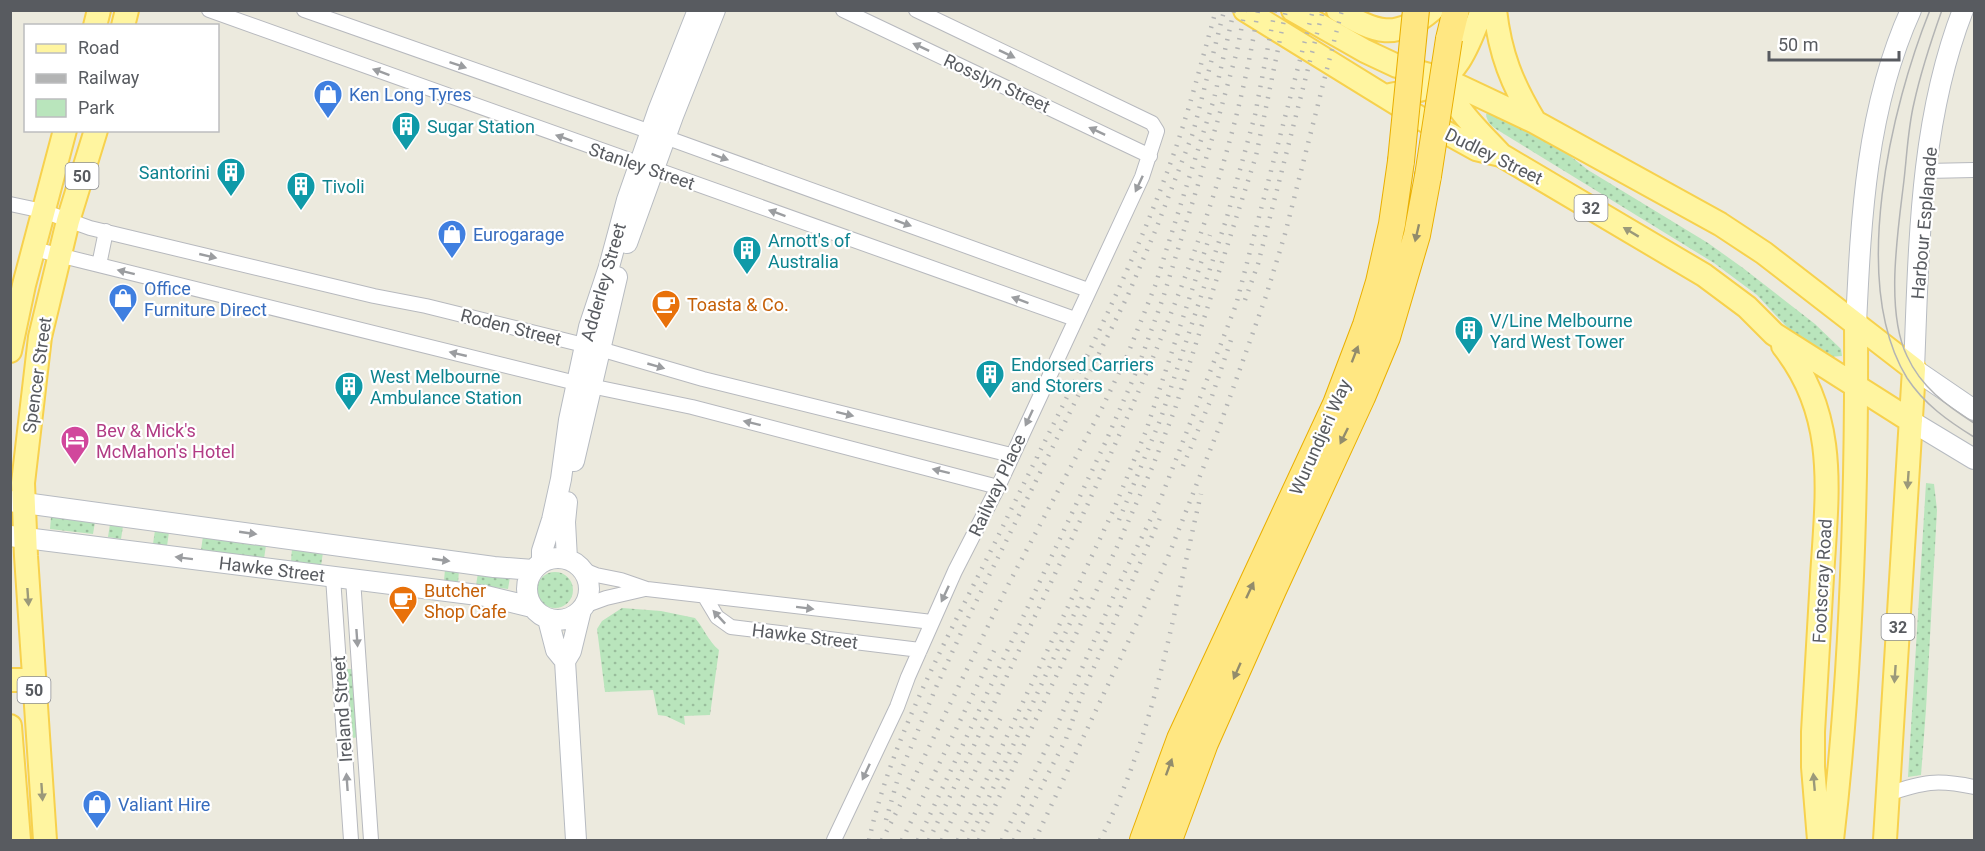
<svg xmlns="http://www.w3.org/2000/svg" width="1985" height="851" font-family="Roboto,sans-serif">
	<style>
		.green { fill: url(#green-dots) }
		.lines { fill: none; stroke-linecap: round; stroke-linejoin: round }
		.street-casing { stroke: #b7b9be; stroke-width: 16 }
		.secondary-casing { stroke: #b7bbc1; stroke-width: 22 }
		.primary-casing { stroke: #f7d14d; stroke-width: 26 }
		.highway-casing { stroke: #eaaf00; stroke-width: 28 }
		.street { stroke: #fff; stroke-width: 14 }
		.secondary { stroke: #fff; stroke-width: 20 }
		.primary { stroke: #fff5a0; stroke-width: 22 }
		.highway { stroke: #ffe782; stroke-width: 26 }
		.tram { stroke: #b3b4b4; stroke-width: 1.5 }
		.rail { stroke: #b3b4b4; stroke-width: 4.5; stroke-dasharray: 1.5 8; stroke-linecap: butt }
		.highway-bridge-casing { stroke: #eaaf00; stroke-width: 28; stroke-linecap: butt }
		.highway-bridge { stroke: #ffe782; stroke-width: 26 }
		.oneway { fill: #9b9da0 }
		.oneway2 { fill: #9b997a }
		.oneway3 { fill: #928c6c }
		.labels { text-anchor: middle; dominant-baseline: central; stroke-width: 4.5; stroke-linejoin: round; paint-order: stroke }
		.shield { fill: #fff; stroke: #8a8c90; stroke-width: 1.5 }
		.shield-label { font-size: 16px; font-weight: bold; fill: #585b60 }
		.street-label { font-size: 18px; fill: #585b60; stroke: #fff }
		.shop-label { font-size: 18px; fill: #366cbe; stroke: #fff; text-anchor: start }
		.culture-label { font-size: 18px; fill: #0d838f; stroke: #fff; text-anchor: start }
		.food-label { font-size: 18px; fill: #c56008; stroke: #fff; text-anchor: start }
		.hotel-label { font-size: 18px; fill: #b23c85; stroke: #fff; text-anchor: start }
	</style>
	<defs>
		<pattern id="green-dots" width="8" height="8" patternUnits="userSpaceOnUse" patternTransform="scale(1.5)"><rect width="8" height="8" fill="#b9e5bc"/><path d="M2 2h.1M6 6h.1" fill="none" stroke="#99bd9c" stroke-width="1.8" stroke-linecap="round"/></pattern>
	</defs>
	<rect width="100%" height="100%" fill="#eceade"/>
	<!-- green -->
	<path class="green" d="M1491 111 1555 144 1588 170 1708 243 1743 268 1815 324 1841 349 1842 356 1828 357 1799 340 1757 295 1714 263 1496 129C1490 125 1487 121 1486 114Z
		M1926 483 1934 484 1937 510 1926 709 1921 775 1908 777Z
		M51 517 95 522 93 534 50 529Z
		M110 524 123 526 121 539 108 537Z
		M155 530 169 532 167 546 153 544Z
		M203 536 266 545 264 559 201 550Z
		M292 548 323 552 321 566 291 562Z
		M445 569 459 570 458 583 444 581Z
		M537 590a18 18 0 1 1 36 0a18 18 0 1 1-36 0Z
		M478 573 510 577 508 589 476 585Z
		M622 608 661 611 695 618C704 628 708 641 719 650L710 715 684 716 685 725 666 716 658 715 653 690 605 692 597 629 602 621Z
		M347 669H353L358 737 353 738Z"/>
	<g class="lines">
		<!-- street casing -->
		<g class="street-casing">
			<path id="street" d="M209 10 1075 319
				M304 10 651 132 1088 290
				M843 10 1150 156
				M1926 171 1974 170
				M10 204 43 211 90 228 374 296 426 306 600 349 703 379 1011 455
				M34 249 576 383 692 407 998 487
				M99 265 106 231
				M581 569 596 575 621 580 647 589 932 622
				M333 577 351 840
				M353 579 371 840
				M705 597 717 617 731 627 920 650
				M584 606 606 598 645 589
				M1887 794C1924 782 1936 779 1974 787
				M834 840 897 707 908 677 955 571 998 487 1142 177 1157 131 1152 123 916 10"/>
		</g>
		<!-- secondary casing -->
		<g class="secondary-casing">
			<path id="secondary" d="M1963 10C1919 123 1919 249 1914 369L1974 410
				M627 243 673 116 715 10
				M1856 324C1861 218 1866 109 1911 10
				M1911 421 1974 459
				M574 461 617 277
				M10 501 494 567 533 570
				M10 536 486 596 532 607
				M527 589a31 31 0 1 1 62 0a31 31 0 1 1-62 0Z
				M567 559 565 522 567 502
				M542 562V551L552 520 561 479 569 420 589 327 609 267 627 200 658 111 698 10
				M548 619 556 650 565 661
				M576 840 565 661 571 651 581 610"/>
		</g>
		<!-- primary casing -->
		<g class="primary-casing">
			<path id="primary" d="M1245 10 1420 118 1476 149 1501 155 1704 275 1747 307 1774 334 1911 421
				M1293 10 1365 51 1397 66 1444 79 1535 122 1720 224 1764 253 1914 369 1885 840
				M1338 10C1375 33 1396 41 1432 10
				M1495 10C1500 54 1512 84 1535 122
				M95 26 99 10
				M123 26 127 10
				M1443 74C1450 106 1480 132 1501 155
				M1390 95C1401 93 1413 92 1423 89 1458 79 1470 41 1482 10
				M1783 346C1839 416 1827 494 1822 577 1819 629 1816 681 1813 732V767L1819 840
				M10 351 24 285 65 130
				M10 680H33
				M10 726 19 840
				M45 840 26 556 23 483 40 337 68 221 96 130
				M1832 840C1852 670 1857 496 1856 324"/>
		</g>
		<!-- highway casing -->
		<g class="highway-casing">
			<path id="highway" d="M1449 39 1456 10
				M1143 840 1180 739 1336 404 1366 325 1379 282 1392 224 1401 161
				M1169 840 1205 743 1273 590 1362 397 1387 337 1417 235 1428 176"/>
		</g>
		<!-- street -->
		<use href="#street" class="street"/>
		<!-- secondary -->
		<use href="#secondary" class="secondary"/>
		<!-- primary -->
		<use href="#primary" class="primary"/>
		<!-- highway -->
		<use href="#highway" class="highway"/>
		<!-- tram -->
		<path class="tram" d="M1930 10C1891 107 1849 283 1907 378 1924 404 1948 421 1974 437
			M1942 10C1931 41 1921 71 1914 103 1908 128 1907 154 1904 180 1898 231 1885 310 1907 356 1921 387 1947 406 1974 423"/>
		<!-- rail -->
		<path class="rail" d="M1245 300 1258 264 1323 10
			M1183 466 1211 399 1231 340
			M1119 520 1161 418 1227 217 1255 115 1275 10
			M886 820 898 778 937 685 968 618 1128 295 1156 229 1193 133 1224 11
			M869 840C893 731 955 625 1004 524 1061 407 1124 290 1169 167 1188 116 1201 63 1216 10
			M882 840 912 782 1008 585 1102 408 1127 356 1155 286 1214 99 1234 10
			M902 840 995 649
			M918 840 1106 441 1137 370 1163 298 1217 123 1237 51 1245 10
			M929 840C977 740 1024 639 1072 538 1151 368 1229 197 1258 10
			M942 840 1002 715
			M958 840 1114 509 1146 431 1210 235
			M969 840 1084 593
			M979 840 1116 549 1152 468 1175 409 1256 156 1286 10
			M1002 840 1054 732 1119 584 1161 498 1236 305 1313 10
			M1014 840 1066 739 1080 699 1160 518
			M1035 840 1168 557 1220 425 1266 296 1285 234 1342 10
			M1100 840C1156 732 1173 612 1201 494"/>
		<!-- highway-bridge casing -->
		<g class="highway-bridge-casing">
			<path id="highway-bridge" d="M1401 161 1416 10
				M1428 176 1449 39"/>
		</g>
		<!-- highway-bridge -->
		<use href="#highway-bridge" class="highway-bridge"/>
	</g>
	<!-- one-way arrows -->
	<defs><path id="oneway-solid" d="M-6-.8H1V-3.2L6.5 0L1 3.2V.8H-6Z" transform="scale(1.5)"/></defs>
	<g class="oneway">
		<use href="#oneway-solid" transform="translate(921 47) rotate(-155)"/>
		<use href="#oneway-solid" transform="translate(1007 54) rotate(26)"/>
		<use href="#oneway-solid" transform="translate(458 65) rotate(19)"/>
		<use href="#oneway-solid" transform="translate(381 72) rotate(-160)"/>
		<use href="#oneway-solid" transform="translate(1097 131) rotate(-155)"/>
		<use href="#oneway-solid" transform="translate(564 138) rotate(-160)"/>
		<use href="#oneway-solid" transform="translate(720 157) rotate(20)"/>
		<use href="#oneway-solid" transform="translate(1139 184) rotate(115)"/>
		<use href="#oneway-solid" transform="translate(777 213) rotate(-160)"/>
		<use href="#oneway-solid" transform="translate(903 223) rotate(20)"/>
		<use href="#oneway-solid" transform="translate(208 256) rotate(13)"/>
		<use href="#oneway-solid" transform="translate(126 272) rotate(-166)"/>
		<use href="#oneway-solid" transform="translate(1020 300) rotate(-160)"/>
		<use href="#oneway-solid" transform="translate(458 354) rotate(-167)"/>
		<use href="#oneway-solid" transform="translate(656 366) rotate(16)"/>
		<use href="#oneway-solid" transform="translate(845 414) rotate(14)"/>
		<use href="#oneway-solid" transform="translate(1029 418) rotate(115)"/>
		<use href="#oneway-solid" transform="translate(752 423) rotate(-166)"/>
		<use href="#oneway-solid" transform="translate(941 471) rotate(-166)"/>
		<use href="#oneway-solid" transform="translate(248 533) rotate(8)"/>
		<use href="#oneway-solid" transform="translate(184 558) rotate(-173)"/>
		<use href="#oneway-solid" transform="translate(441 560) rotate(8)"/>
		<use href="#oneway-solid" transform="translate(945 594) rotate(115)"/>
		<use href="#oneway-solid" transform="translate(805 608) rotate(7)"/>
		<use href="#oneway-solid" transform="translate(719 617) rotate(-133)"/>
		<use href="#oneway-solid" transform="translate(357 638) rotate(86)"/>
		<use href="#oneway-solid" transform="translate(866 772) rotate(115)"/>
		<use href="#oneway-solid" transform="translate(347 782) rotate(-94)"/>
	</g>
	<g class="oneway2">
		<use href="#oneway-solid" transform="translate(1631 232) rotate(-149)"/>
		<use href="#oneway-solid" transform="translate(1908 480) rotate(94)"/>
		<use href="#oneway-solid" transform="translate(28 597) rotate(86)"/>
		<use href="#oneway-solid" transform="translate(1895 674) rotate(94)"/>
		<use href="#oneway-solid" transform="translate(1814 782) rotate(-95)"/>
		<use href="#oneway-solid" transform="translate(42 792) rotate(86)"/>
	</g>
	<g class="oneway3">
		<use href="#oneway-solid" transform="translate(1417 233) rotate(103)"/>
		<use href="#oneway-solid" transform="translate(1355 354) rotate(-69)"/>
		<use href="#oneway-solid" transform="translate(1344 436) rotate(116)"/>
		<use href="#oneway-solid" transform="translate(1250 590) rotate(-65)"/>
		<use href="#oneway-solid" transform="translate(1237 671) rotate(114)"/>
		<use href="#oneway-solid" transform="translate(1169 767) rotate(-70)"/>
	</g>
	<!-- icons -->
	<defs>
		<g id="shop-pin" transform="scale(1.5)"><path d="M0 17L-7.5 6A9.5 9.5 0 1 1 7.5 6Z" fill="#3f7fe0" stroke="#fff"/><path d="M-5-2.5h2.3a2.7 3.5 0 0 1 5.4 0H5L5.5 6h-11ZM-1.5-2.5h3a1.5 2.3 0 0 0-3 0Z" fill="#fff"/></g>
		<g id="building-pin" transform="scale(1.5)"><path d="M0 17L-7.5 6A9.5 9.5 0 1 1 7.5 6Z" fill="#0f9aa8" stroke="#fff"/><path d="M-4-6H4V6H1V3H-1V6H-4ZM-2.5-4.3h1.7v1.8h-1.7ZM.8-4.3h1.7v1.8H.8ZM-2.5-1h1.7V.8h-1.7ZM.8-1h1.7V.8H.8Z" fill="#fff"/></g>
		<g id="cafe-pin" transform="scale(1.5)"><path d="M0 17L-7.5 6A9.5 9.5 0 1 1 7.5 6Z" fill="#e8710a" stroke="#fff"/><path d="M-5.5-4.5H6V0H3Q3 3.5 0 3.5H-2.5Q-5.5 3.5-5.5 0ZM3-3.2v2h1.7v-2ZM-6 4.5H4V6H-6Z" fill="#fff"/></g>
		<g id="hotel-pin" transform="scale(1.5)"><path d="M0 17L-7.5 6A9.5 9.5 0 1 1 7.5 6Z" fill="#d1479c" stroke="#fff"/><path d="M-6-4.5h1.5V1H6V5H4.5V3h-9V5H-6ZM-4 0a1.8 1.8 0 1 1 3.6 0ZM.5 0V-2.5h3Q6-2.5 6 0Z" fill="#fff"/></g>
	</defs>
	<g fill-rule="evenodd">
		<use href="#shop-pin" x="328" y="94"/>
		<use href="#building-pin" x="406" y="126"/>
		<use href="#building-pin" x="231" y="172"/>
		<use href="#building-pin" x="301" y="186"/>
		<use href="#shop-pin" x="452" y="234"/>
		<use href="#building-pin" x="747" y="250"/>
		<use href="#shop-pin" x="123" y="298"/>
		<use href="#cafe-pin" x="666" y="304"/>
		<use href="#building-pin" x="1469" y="330"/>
		<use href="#building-pin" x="990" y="374"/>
		<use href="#building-pin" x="349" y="386"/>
		<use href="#hotel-pin" x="75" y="440"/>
		<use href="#cafe-pin" x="403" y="600"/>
		<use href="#shop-pin" x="97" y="804"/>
	</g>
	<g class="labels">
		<!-- shield labels -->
		<g class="shield">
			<rect x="65.5" y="163" width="33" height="26" rx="4.5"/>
			<rect x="1574.5" y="195" width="33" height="26" rx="4.5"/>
			<rect x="1881.5" y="614" width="33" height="26" rx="4.5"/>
			<rect x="17.5" y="677" width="33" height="26" rx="4.5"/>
		</g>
		<g class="shield-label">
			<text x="82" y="176">50</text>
			<text x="1591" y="208">32</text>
			<text x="1898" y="627">32</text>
			<text x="34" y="690">50</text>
		</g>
		<!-- street labels -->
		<g class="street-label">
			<text transform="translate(997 83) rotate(25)">Rosslyn Street</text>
			<text transform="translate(1494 156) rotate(26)">Dudley Street</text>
			<text transform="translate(642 166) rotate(19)">Stanley Street</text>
			<text transform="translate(1924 223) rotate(-85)">Harbour Esplanade</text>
			<text transform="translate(603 282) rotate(-74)">Adderley Street</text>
			<text transform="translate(511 327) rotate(14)">Roden Street</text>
			<text transform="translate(37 375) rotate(-82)">Spencer Street</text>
			<text transform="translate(1320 437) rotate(-66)">Wurundjeri Way</text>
			<text transform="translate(997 485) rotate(-65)">Railway Place</text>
			<text transform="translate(272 569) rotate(7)">Hawke Street</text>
			<text transform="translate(1822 581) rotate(-87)">Footscray Road</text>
			<text transform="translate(805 636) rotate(7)">Hawke Street</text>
			<text transform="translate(342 709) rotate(-94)">Ireland Street</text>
		</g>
		<!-- shop labels -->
		<g class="shop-label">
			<text x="349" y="94">Ken Long Tyres</text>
			<text x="473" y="234">Eurogarage</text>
			<text x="144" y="288">Office<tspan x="144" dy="21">Furniture Direct</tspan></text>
			<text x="118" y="804">Valiant Hire</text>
		</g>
		<!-- culture labels -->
		<g class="culture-label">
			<text x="427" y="126">Sugar Station</text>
			<text x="210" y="172" text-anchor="end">Santorini</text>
			<text x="322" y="186">Tivoli</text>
			<text x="768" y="240">Arnott's of<tspan x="768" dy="21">Australia</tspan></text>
			<text x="1490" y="320">V/Line Melbourne<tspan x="1490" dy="21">Yard West Tower</tspan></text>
			<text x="1011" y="364">Endorsed Carriers<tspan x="1011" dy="21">and Storers</tspan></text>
			<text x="370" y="376">West Melbourne<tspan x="370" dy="21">Ambulance Station</tspan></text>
		</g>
		<!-- food labels -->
		<g class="food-label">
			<text x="687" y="304">Toasta &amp; Co.</text>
			<text x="424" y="590">Butcher<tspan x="424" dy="21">Shop Cafe</tspan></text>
		</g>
		<!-- hotel labels -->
		<g class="hotel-label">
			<text x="96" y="430">Bev &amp; Mick's<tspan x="96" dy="21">McMahon's Hotel</tspan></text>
		</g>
	</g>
	<!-- border -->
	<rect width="1985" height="851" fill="none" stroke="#585b60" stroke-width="24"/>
	<!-- legend -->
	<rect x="24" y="24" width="195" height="108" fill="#ffffff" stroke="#bcbdbf" stroke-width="1.5"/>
	<rect x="36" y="44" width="30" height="9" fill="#fff5a0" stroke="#bcbdbf" stroke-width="1.5"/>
	<text x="78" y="54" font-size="18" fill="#585b60">Road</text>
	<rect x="36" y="74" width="30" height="9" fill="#b3b4b4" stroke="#bcbdbf" stroke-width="1.5"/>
	<text x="78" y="84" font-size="18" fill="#585b60">Railway</text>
	<rect x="36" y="99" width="30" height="18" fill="#b9e5bc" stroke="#bcbdbf" stroke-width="1.5"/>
	<text x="78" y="114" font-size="18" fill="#585b60">Park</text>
	<!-- scale -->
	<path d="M1769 51v9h130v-9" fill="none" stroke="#585b60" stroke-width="3"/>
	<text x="1778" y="51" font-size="18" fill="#585b60" stroke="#ffffff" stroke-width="4.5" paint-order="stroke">50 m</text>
</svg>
